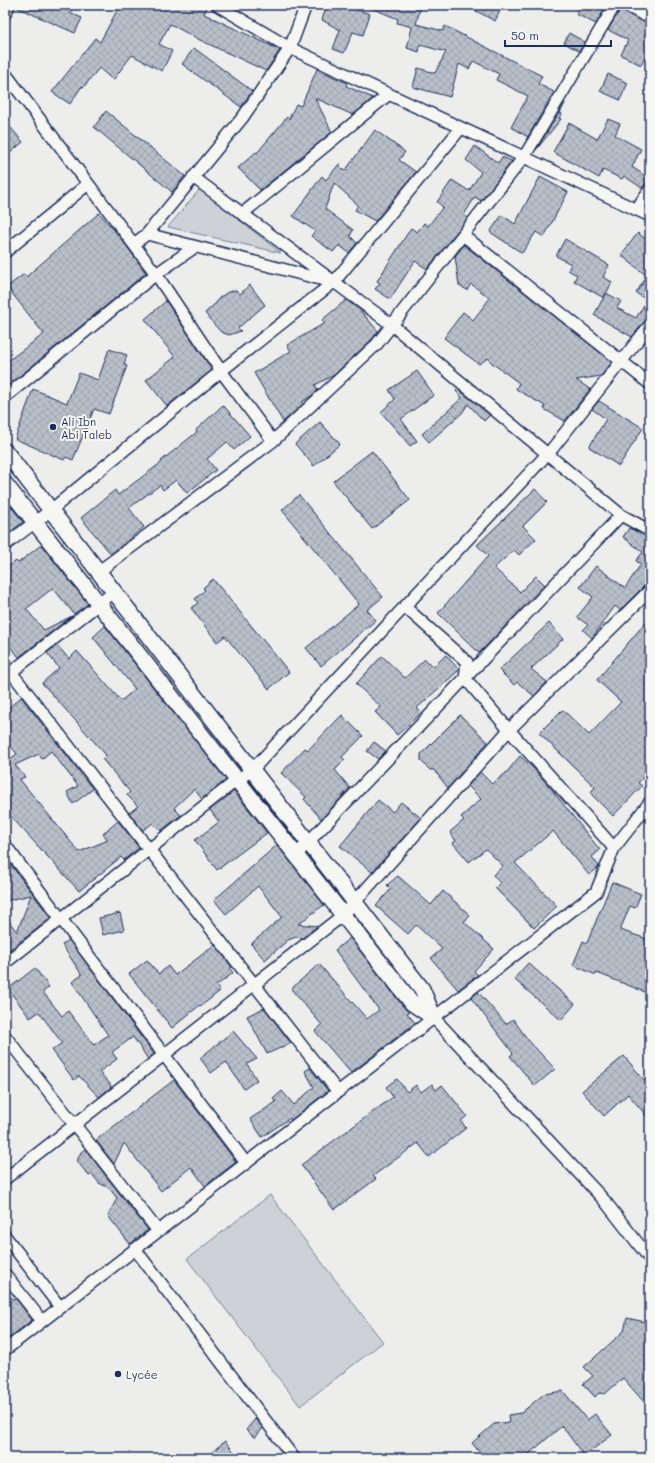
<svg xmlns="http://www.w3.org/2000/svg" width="655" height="1463" font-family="Mali,sans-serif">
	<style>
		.grass { fill: #ced2d7; stroke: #74809a }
		.building { fill: url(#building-cross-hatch); stroke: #1b2f5e }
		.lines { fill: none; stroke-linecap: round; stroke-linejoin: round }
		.minor-casing { stroke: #1b2f5e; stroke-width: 14 }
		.secondary-casing { stroke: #1b2f5e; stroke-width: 18 }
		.minor { stroke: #f6f6f2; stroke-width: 11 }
		.secondary { stroke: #f6f6f2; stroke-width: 15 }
		.poi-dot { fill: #1b2f5e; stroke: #f6f6f2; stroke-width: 1.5 }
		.labels { text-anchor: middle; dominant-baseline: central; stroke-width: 4; stroke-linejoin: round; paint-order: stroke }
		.poi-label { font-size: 11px; fill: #1b2f5e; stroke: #f6f6f2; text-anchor: start }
	</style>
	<defs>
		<pattern id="building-cross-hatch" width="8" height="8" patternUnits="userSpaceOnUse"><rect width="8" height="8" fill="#b9bfc8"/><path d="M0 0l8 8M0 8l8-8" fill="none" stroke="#9ea4ae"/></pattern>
	</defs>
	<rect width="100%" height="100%" fill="#edeeec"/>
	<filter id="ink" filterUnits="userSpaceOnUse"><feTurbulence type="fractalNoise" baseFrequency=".025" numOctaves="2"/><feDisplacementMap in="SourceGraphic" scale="8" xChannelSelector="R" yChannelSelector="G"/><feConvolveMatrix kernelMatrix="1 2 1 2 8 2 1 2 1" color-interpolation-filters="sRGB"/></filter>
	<g filter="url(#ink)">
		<!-- grass -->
		<path class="grass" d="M200 189 281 253 168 227Z
			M270 1195 383 1342 300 1406 187 1259Z"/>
		<!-- building -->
		<path class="building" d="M16 5H74L70 13 82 18 75 33 16 7Z
			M120 5H208L204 14 280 50 266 71 200 40 170 24 159 44 172 51 162 71 132 55 113 80 99 68 83 88 82 86 70 104 52 92 95 38 100 42Z
			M327 5H341L370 14 363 35 353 32 344 53 333 49 340 30 322 20Z
			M364 5H421L416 24 443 31 445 26 542 76 538 84 554 92 526 140 528 137 511 127 528 96 496 80 499 74 473 61 469 69 459 64 450 97 413 87 418 68 435 73 446 52 420 45 419 52 407 48 412 27 397 23 398 19Z
			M465 5H503L495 21Z
			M581 5H607L596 24 576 14Z
			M620 10 650 25V46L641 65 621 55 628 40 608 30Z
			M569 33 585 42 579 51 564 43Z
			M194 48 252 91 241 107 182 64Z
			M317 69 347 83 346 86 373 98 353 115 315 98 332 132 260 190 238 168 256 152 257 153 287 117 289 119 296 104 301 106Z
			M608 74 628 83 620 100 600 91Z
			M565 103 560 113 562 114 559 118 561 119 536 150Z
			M106 111 185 176 172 192 94 127Z
			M608 119 620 124 615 135 641 149 632 167 650 179V182L647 183 642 188 624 176 622 179 603 170 599 178 553 152 569 123 597 139Z
			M5 121 23 142 5 157Z
			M375 130 405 152 399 160 416 172 375 221 355 210 358 205 334 183 325 209 353 230 350 236 357 243 349 253 339 245 333 252 311 236 315 231 293 216 322 176 326 180 340 163V166L345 171Z
			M475 146 498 163 502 157 512 161 481 201 475 197 464 215 468 218 427 269 415 261 390 299 375 289 380 283 377 281 411 228 417 232 424 223 428 226 443 207 437 202 452 180 469 191 481 172 466 160Z
			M540 177 568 192 544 237 536 232 522 253 490 232 502 215 515 224Z
			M99 213 120 237 146 273 5 388V363L44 334 7 287 24 274 26 277Z
			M638 233 649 242 645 247 650 251V318L645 321 632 337 594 315 606 293 621 301 617 308 636 318 647 300 636 293 647 276 621 255Z
			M565 239 609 265 603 277 612 282 604 298 574 281 577 275 568 270 571 264 556 256Z
			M464 245 612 362 601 376 576 380 590 389 565 421 544 409 545 406 516 389 519 383 492 363 488 358 479 364 444 338 463 312 473 320 490 298 471 284 467 290 459 285 455 256Z
			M250 285 265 305 238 328 241 331 229 335 221 332 211 321 205 313 217 302 219 298 228 292 236 290 240 294Z
			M346 300 359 309 378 331 372 339 334 375 315 385 318 390 311 396 302 402 303 404 283 422 254 373 291 351 287 345 325 323 322 320Z
			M166 301 212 370 167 406 146 380 175 357 145 319Z
			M109 349 127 355 124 364 127 366 109 414 94 409 73 460 66 457 64 460 15 439 33 389 67 403 79 373 98 380Z
			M417 371 434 395 401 419 417 441 410 446 381 412 395 399 389 390Z
			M458 389 490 415 484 421 468 404 462 413 429 442 422 434 462 398 456 391Z
			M599 401 643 428 619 466 589 447 606 419 592 409Z
			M223 405 250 436 234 450 227 442 207 459 216 470 187 493 176 480 163 490 160 485 129 508 144 527 111 554 81 518 115 490 118 495 162 462 161 461 197 432 196 430Z
			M320 422 340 444 314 466 295 444Z
			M372 451 410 500 372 529 333 481Z
			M535 489 547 502 523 526 536 539 519 555 514 550 494 568 520 592 536 576 545 585 479 653 438 613 488 556 477 545Z
			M299 495 383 597 367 610 376 620 321 666 306 648 359 604 282 510Z
			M5 499 23 522 5 536Z
			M629 528 650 538V578L645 585 620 610 615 606 592 638 583 630 588 625 577 617 593 597 580 587 596 566 625 588 641 564 636 561 643 552 623 537Z
			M41 545 88 604 74 614 53 588 26 609 44 630 72 616 19 657 5 641V569L16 561 18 563Z
			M213 579 289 672 269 689 225 636 217 642 191 608 198 603 195 599 205 590 203 588Z
			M650 617V770L638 783 642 786 613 816 590 793 595 787 539 733 561 711 563 710 589 735 621 702 597 680Z
			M549 623 563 639 531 669 547 682 534 696 517 682 514 685 499 670Z
			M105 626 226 780 202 799 194 789 174 808 181 815 161 831 153 823 143 830 129 813 138 806 127 795 130 792 102 759 106 755 42 683 59 668 47 653 57 645 69 659 77 651 121 701 135 689 93 637Z
			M446 655 459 670 417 708 421 713 397 735 375 712 381 707 356 684 382 656 405 678 425 659 433 667Z
			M21 697 93 789 73 804 67 792 78 786 51 751 42 759 39 754 15 765 25 777 20 779 21 781 79 852 108 840 103 834 118 821 139 848 124 860 121 857 79 891 5 810V753L10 759 17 754 5 739V711Z
			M342 715 363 736 342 757 345 760 335 770 350 788 321 819 304 799 306 797 281 773 305 748 308 750Z
			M460 715 488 742 448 788 434 770H430L421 761V754Z
			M374 742 386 751 378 759 367 751Z
			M520 756 532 767 555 793V794L600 850 592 857 599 866 598 868 589 875 553 831 515 863 557 906 534 928 495 888 500 883 493 875 503 866 486 849 469 862 453 843 456 841 450 832 464 820 461 817 481 799 468 786 480 772 492 784 506 773Z
			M234 791 267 833 217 870 195 840 219 822 210 810Z
			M378 800 393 812 401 802 421 818 372 872 340 846Z
			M277 845 324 905 298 924 317 926 303 938 296 937 288 940 265 960 251 944 282 917 258 886 226 914 214 900Z
			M5 857 51 918 8 951 5 950V916L17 932 31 895 5 901Z
			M398 876 431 905 443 891 470 915 464 922 494 949 474 971 478 975 458 990 431 958 442 949 416 925 408 934 376 906 391 889 387 885Z
			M612 882 641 894 635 908 630 906 620 930 650 940V949L646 961H650V978L645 992 597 973 596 975 573 965 583 941 587 943Z
			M120 913 124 930 103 935 99 918Z
			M350 938 405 1009 409 1012 407 1013 415 1023 351 1073 315 1031 322 1025 291 989 319 964 367 1019 379 1010 335 950Z
			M69 940 154 1054 148 1059 133 1037 112 1052 117 1059 99 1072 111 1085 110 1086 111 1087 99 1097 79 1076 74 1080 52 1050 62 1043 39 1012 30 1018 8 989 35 968 49 987 43 992 62 1016 68 1011 94 1045 108 1035 72 982 82 975 62 945Z
			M215 945 232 967 230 968 233 973 216 986 220 991 201 1006 200 1005 172 1028 129 974 147 960 159 974 168 966 175 975Z
			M528 963 575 1004 561 1020 514 979Z
			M478 992 506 1024 513 1019 528 1040 555 1069 535 1086 510 1056 513 1053 471 998Z
			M264 1008 291 1043 267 1054 247 1016Z
			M233 1031 257 1059 247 1064 257 1080 244 1089 226 1062 211 1073 200 1058Z
			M624 1056 650 1087V1120L628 1094 604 1116 582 1091Z
			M310 1068 328 1091 291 1120 290 1118 262 1137 250 1119 276 1102 273 1099 282 1091 294 1105 314 1087 305 1071Z
			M397 1079 407 1092 416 1085 421 1092 432 1084 436 1090 442 1085 467 1116 461 1121 466 1128 429 1157 418 1143 373 1176 376 1179 334 1210 301 1165 393 1097 386 1087Z
			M174 1080 236 1162 205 1186 191 1167 161 1191 124 1143 114 1164 96 1140Z
			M85 1149 148 1230 130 1244 108 1216 117 1198 109 1188 99 1183 92 1174 89 1176 77 1161 81 1152Z
			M5 1295 17 1300 32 1320 5 1341Z
			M627 1318 650 1323V1409L623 1378 605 1394 599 1393 595 1397 583 1384 593 1376 584 1367 624 1331Z
			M563 1391 587 1420 595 1414 612 1435 584 1456 562 1426 524 1458H484L472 1443 494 1424 509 1422 508 1415 521 1413 544 1394Z
			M255 1419 263 1428 255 1438 246 1430Z
			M225 1441 239 1458H205Z"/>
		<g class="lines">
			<!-- minor casing -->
			<g class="minor-casing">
				<path id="minor" d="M217 5 290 48 650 216
					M625 5 650 18
					M5 14 9 5
					M5 73 156 274 221 371 273 441
					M193 177 392 325 621 515 650 531
					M636 210 650 189
					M242 214 389 94
					M147 234 328 281
					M463 235 650 384
					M134 244 147 234 243 117 290 48 306 5
					M5 252 88 184
					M5 397 156 274 195 247
					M5 545 51 510 221 371 334 282 461 128
					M98 572 273 441 377 344 524 157 615 5
					M11 672 338 1092
					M5 677 114 592
					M5 845 246 1163
					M614 848 650 802
					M296 855 621 515
					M5 963 237 780 252 770 552 449 650 325
					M434 1018 604 1200 650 1259
					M5 1036 158 1231
					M5 1179 343 915 509 730 650 590
					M5 1236 60 1307
					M135 1249 294 1458
					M5 1274 42 1321
					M5 1350 596 892 614 848 509 730 465 678 467 662 405 607"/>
			</g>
			<!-- secondary casing -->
			<g class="secondary-casing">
				<path id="secondary" d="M5 451 422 989 434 1018
					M5 484 412 1003 434 1018"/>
			</g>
			<!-- minor -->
			<use href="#minor" class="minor"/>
			<!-- secondary -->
			<use href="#secondary" class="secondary"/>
		</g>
	</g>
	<!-- markers -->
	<g class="poi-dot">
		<circle cx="53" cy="427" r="4"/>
		<circle cx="118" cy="1374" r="4"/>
	</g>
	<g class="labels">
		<!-- poi labels -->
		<g class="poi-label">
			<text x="61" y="421">Ali Ibn<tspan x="61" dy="13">Abi Taleb</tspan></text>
			<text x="126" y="1374">Lycée</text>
		</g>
	</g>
	<!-- margin -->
	<rect width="655" height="1463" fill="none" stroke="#f6f6f2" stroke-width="20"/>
	<rect x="10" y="10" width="635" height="1443" fill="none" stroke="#1b2f5e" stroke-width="1.5" filter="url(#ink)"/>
	<!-- scale -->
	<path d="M505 40v6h106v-6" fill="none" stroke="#1b2f5e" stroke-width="2"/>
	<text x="511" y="40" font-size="12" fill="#1b2f5e" stroke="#f6f6f2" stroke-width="3" paint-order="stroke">50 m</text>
</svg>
